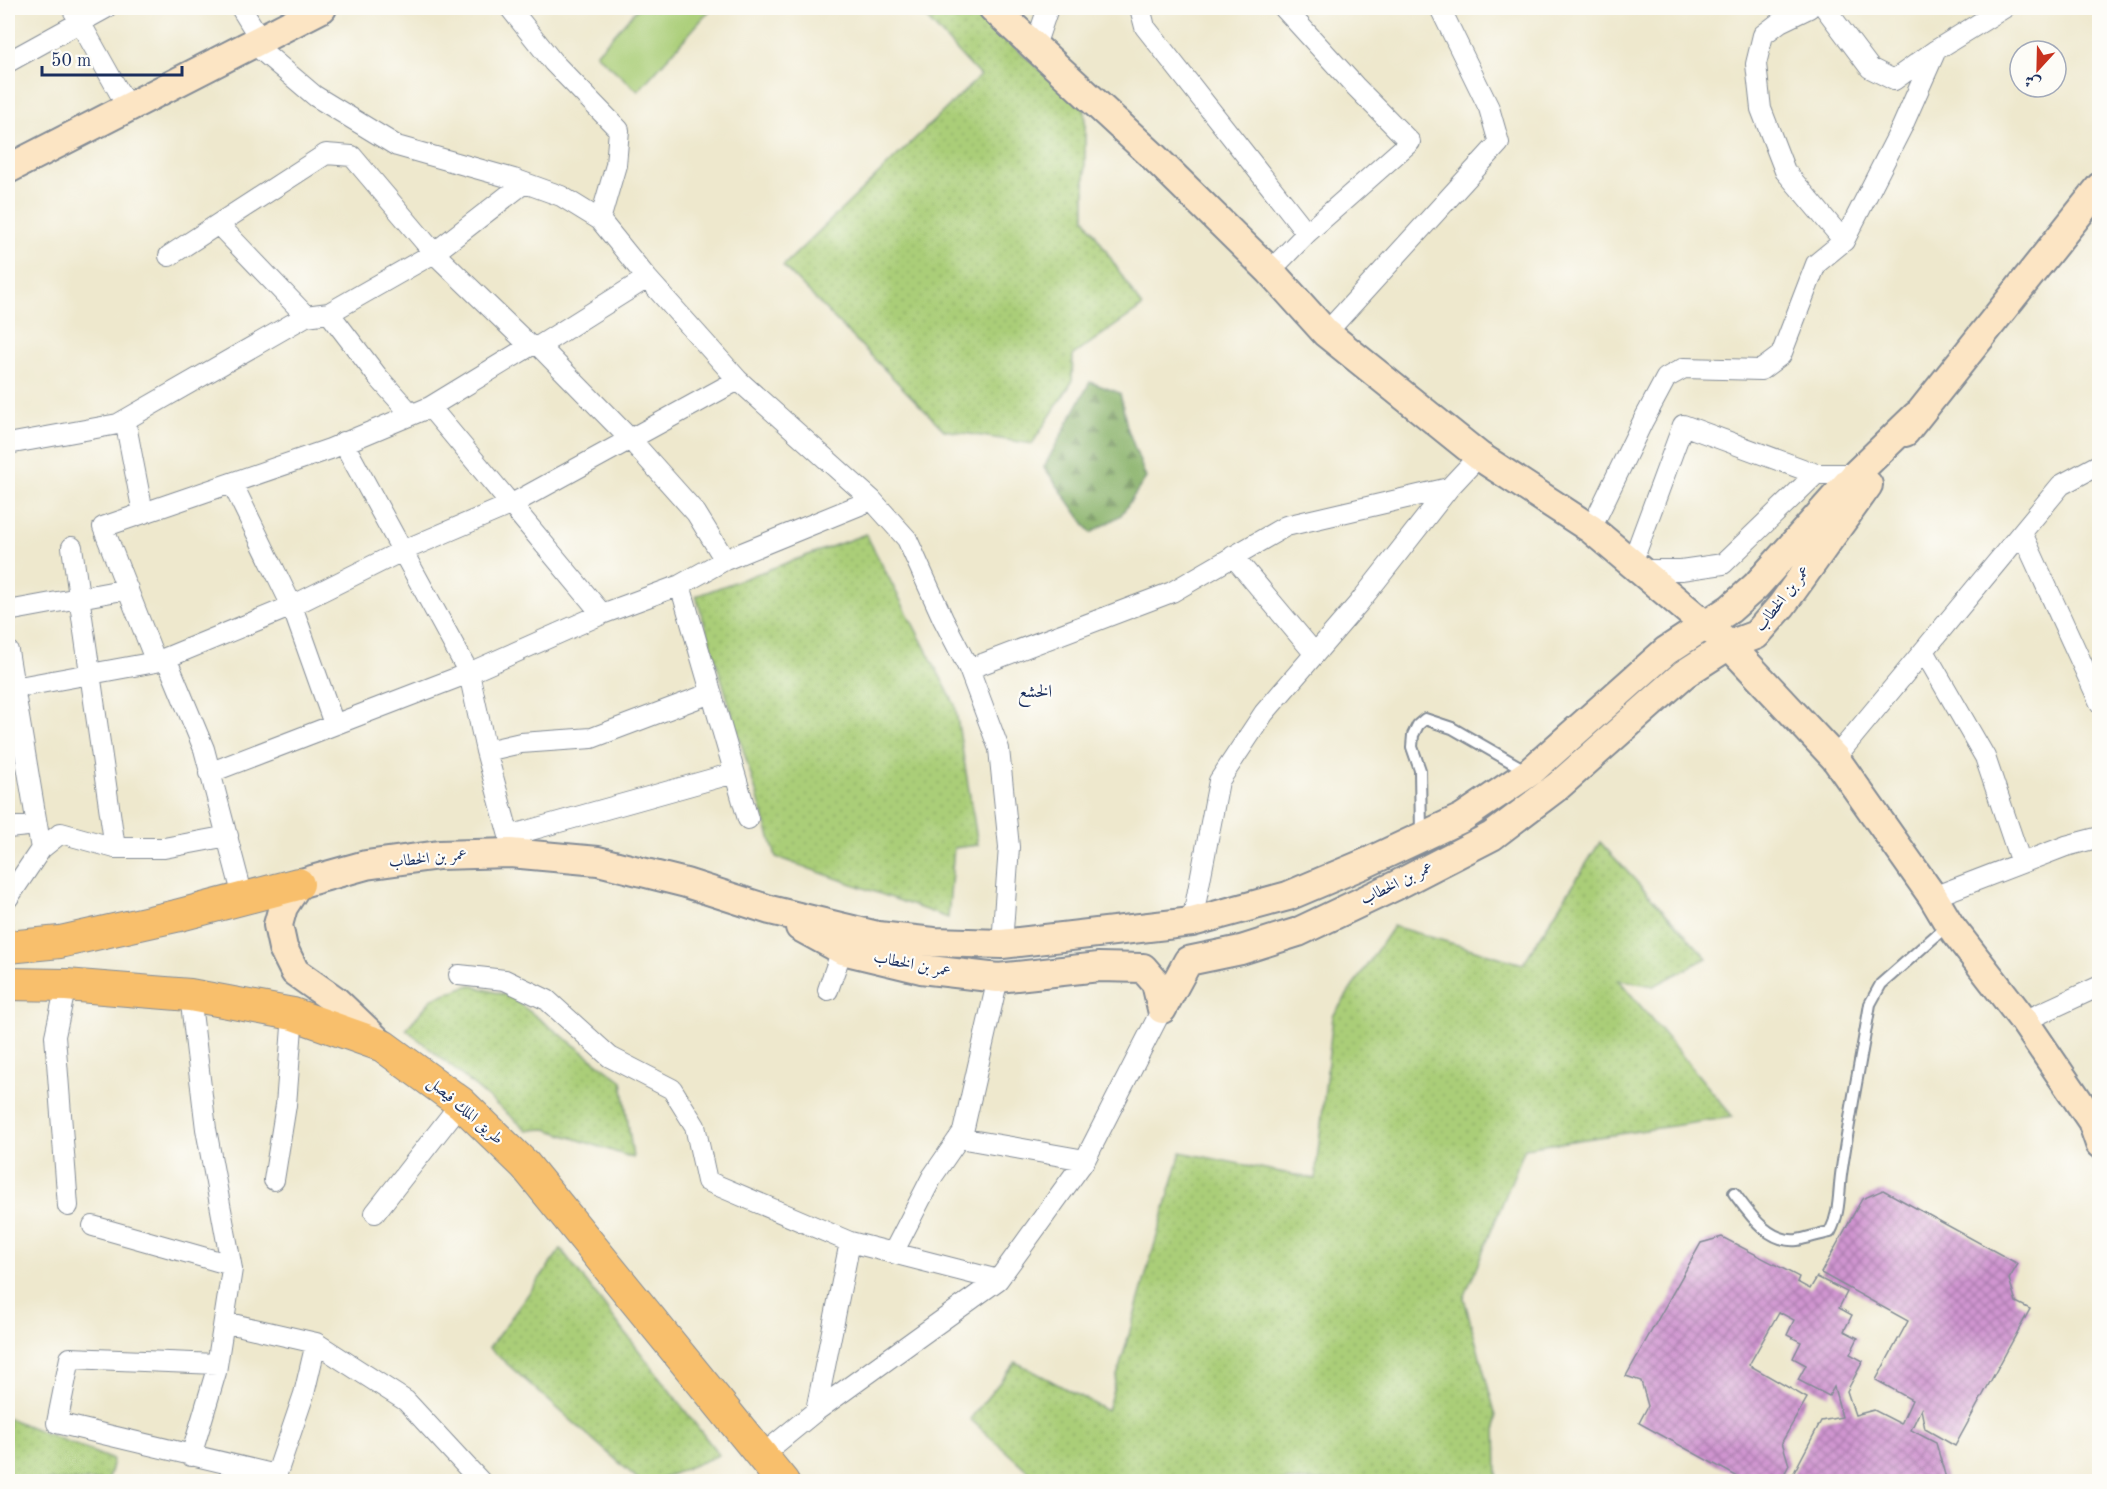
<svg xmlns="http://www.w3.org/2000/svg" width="2107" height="1489" font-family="'Old Standard TT',Amiri,serif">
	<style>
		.grass { fill: url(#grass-dots); stroke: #627e6b; stroke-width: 1.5 }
		.forest { fill: url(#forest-firs); stroke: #517063; stroke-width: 1.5 }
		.garden { fill: #aace78; stroke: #627e6b; stroke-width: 1.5 }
		.building { fill: url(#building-cross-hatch) }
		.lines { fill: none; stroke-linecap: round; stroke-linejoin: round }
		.lane-casing { stroke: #848c96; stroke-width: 14 }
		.street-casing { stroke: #848c96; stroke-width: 22 }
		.secondary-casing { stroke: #848c96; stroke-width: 32 }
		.primary-casing { stroke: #848c96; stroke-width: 34 }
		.lane { stroke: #fff; stroke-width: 10 }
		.street { stroke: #fff; stroke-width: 20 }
		.secondary { stroke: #fce5c4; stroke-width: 28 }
		.primary { stroke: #f8bf6c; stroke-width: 32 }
		.labels { text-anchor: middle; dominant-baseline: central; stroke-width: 4.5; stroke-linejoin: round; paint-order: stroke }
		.street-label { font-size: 16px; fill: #1b2f5e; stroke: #fdfcf7 }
		.neighbourhood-label { font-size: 18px; fill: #1b2f5e; stroke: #fdfcf7 }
	</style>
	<defs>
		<pattern id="grass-dots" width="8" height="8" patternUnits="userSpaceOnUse" patternTransform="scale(1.5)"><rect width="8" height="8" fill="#aace78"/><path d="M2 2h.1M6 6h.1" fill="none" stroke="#92b16a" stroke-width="1.8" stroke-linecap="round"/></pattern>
		<pattern id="forest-firs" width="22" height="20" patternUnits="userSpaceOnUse" patternTransform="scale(1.5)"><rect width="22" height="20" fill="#87b168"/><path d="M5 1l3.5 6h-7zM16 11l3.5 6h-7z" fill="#6e9059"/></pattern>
		<pattern id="building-cross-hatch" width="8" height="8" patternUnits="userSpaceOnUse" patternTransform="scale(1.5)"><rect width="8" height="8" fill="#d095d0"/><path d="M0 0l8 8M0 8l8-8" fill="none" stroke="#a87aac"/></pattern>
	</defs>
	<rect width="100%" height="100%" fill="#fdfcf7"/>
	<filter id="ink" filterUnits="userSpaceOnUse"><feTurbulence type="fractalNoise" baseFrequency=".0167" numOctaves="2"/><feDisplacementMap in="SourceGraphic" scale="12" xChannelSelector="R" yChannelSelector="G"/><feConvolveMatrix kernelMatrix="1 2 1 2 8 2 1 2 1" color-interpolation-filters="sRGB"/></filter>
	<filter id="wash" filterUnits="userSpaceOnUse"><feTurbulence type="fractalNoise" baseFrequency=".008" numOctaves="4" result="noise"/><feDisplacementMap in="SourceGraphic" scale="24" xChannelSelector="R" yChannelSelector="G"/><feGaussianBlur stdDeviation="1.35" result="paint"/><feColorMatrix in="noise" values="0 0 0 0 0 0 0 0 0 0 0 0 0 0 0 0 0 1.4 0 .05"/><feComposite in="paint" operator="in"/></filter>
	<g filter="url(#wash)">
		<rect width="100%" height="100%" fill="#eee8cd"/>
		<!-- grass -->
		<path class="grass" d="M917 8H970L1085 109V218L1142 307 1073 355 1072 382 1032 444 944 430 783 266 980 76Z
			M866 534 955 705 978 845 954 848 948 918 776 857 696 596Z
			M1600 842 1707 958 1654 986 1619 980 1733 1117 1525 1148 1464 1298 1496 1416 1497 1481H1039L970 1419 1016 1362 1107 1411 1181 1152 1315 1179 1333 1016 1393 926 1523 964Z
			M470 985 509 996 622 1081 633 1158 546 1129 527 1130 406 1029 433 998Z
			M561 1249 719 1455 656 1481H640L489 1348Z
			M8 1418 113 1460 108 1481H8Z"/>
		<!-- forest -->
		<path class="forest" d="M1090 382 1120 393 1127 427 1146 478 1121 515 1091 533 1044 467Z"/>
		<!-- garden -->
		<path class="garden" d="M638 8H712L638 91 596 54Z"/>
		<g id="blocks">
			<!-- building -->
			<path class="building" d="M1883 1190 2018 1264 2009 1279 2016 1302 2030 1309 1955 1446 1925 1429 1921 1409 1911 1430 1936 1443 1947 1482H1789L1821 1421 1842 1417 1834 1387 1829 1396 1798 1380 1806 1365 1793 1358 1801 1342 1787 1335 1794 1320 1779 1312 1749 1365 1807 1398 1782 1442 1789 1465 1780 1482H1747L1639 1423 1648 1406 1641 1381 1626 1376 1701 1243 1722 1237 1799 1277 1797 1282 1810 1289 1817 1277 1847 1292 1839 1308 1852 1315 1844 1331 1858 1338 1850 1354 1863 1361 1847 1391 1855 1415 1874 1410 1901 1424 1912 1400 1876 1380 1908 1321 1821 1273 1862 1199Z"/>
		</g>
	</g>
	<g filter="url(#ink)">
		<use href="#blocks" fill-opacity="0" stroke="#848c96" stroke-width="1.5"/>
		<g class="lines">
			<!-- lane casing -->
			<g class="lane-casing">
				<path id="lane" d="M1421 834 1420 770 1412 747 1413 735 1418 725 1425 719 1452 728 1527 771
					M1734 1193C1749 1213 1768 1243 1797 1240 1808 1238 1819 1234 1830 1232 1841 1211 1838 1191 1842 1168 1850 1113 1861 1059 1870 1004L1881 984 1949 924"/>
			</g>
			<!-- street casing -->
			<g class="street-casing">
				<path id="street" d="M72 8 128 108
					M241 8 260 39
					M510 8 553 62 619 130 616 165 600 220
					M1140 8 1145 27 1307 233
					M1809 8 1780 22 1763 35 1756 64 1761 109 1785 171 1844 241
					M1825 8 1870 68 1894 80 1936 50 2004 8
					M254 44 315 96 397 146 514 179 561 196 600 220 647 278 738 380 872 500 907 539 943 619 969 669 999 749 1009 847 1002 944
					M1035 46 1048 8
					M8 62 106 8
					M218 224 306 316
					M169 256 326 154 352 156 434 253 530 346
					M1270 271 1307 233 1410 142 1355 86 1284 8
					M329 313 378 377 411 414
					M1326 333 1499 143 1489 108 1440 8
					M539 346 630 439 696 513 725 560
					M430 407 602 614
					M125 420 143 513
					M343 442 469 673 486 751 509 836 510 853
					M8 444 118 424 306 316 329 313 434 253 524 183
					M232 483 292 606 334 724
					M1591 529 1643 421 1666 378 1684 368 1761 370 1781 355 1816 264 1844 241 1902 127 1936 50
					M2022 533 2100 703
					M72 547 115 848
					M1233 556 1315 654
					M1632 563 1683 425 1816 474
					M1641 570H1681L1723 564 1816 474H1856
					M680 585 748 819
					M8 611 128 589
					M8 651 41 849
					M1924 651 1985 757 2021 863
					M166 658 204 749 243 897
					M156 662 103 527 330 449 430 407 530 346H539L647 278
					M969 669 1172 592 1286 526 1449 488
					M8 689 156 662 292 606 402 551 512 504 738 380
					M486 751 521 743 592 738 711 693
					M1835 758 2061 485 2100 464
					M209 773 469 673 602 614 680 585 725 560 872 500
					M8 828 37 825
					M509 836 734 773
					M1933 897 2066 846 2100 837
					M8 898 41 849 61 833 115 848H164L228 836
					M1192 922 1219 781 1264 713 1358 604 1449 488 1479 456
					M459 975 505 980 547 1000 610 1057 672 1089 695 1126 707 1181 850 1242 998 1280
					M66 985 55 1036 68 1206
					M828 990 842 950
					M190 995 206 1129 232 1269 216 1372 191 1456
					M2024 1021 2100 986
					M959 1138 1085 1160
					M274 1180 286 1105 293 1014
					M375 1213 461 1103
					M93 1226 231 1265
					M893 1253 932 1177 963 1132 998 978
					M224 1322 316 1343 406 1401 481 1482
					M217 1364 70 1358 57 1423 276 1475
					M816 1411 850 1242
					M762 1455 816 1411 998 1280 1085 1160 1162 1009
					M274 1482 304 1394 316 1343"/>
			</g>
			<!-- secondary casing -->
			<g class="secondary-casing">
				<path id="secondary" d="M993 8 1153 156 1270 271 1326 333 1479 456 1591 529 1729 645 1835 758 1933 897 1949 924 2024 1021 2092 1121 2100 1144
					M8 169 322 8
					M1905 432 2100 187
					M800 927 842 950 921 969 998 978 1099 967 1143 968 1156 983 1162 1009
					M1162 1009 1188 961 1241 950 1298 932 1395 886 1492 836 1558 786 1684 674 1729 645 1756 635 1782 605 1868 485
					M382 1045 336 1001 295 972 283 948 278 925 283 907 298 884 366 865 439 855 510 853 598 861 686 883 770 910 878 936 934 942 1002 944 1192 922 1288 896 1366 863 1462 818 1530 772 1666 651 1730 609 1756 586 1856 474 1916 416"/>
			</g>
			<!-- primary casing -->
			<g class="primary-casing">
				<path id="primary" d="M8 947 60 942 176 916 298 884
					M8 984 66 985 190 995 293 1014 383 1046 461 1103 525 1165 783 1482"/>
			</g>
			<!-- lane -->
			<use href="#lane" class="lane"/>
			<!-- street -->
			<use href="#street" class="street"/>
			<!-- secondary -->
			<use href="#secondary" class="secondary"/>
			<!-- primary -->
			<use href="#primary" class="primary"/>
		</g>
	</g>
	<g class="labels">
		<!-- street labels -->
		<g class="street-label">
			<text transform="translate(1783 599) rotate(-52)">عمر بن الخطاب</text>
			<text transform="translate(428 859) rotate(-6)">عمر بن الخطاب</text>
			<text transform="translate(1397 884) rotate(-26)">عمر بن الخطاب</text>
			<text transform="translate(912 965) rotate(11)">عمر بن الخطاب</text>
			<text transform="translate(465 1111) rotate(41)">طريق الملك فيصل</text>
		</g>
		<!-- neighbourhood labels -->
		<g class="neighbourhood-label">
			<text x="1035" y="692">الخشع</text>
		</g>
	</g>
	<!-- margin -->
	<rect width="2107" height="1489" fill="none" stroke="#fdfcf7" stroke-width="30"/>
	<!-- north arrow -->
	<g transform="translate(2038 69) rotate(202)"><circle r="28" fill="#fdfcf7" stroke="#a3aaba" stroke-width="1.5"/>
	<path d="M0-4.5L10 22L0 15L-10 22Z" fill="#c8321e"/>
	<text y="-9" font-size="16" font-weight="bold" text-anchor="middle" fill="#1b2f5e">ش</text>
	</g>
	<!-- scale -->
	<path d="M42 66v9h140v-9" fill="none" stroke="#1b2f5e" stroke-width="3"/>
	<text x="51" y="66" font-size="18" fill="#1b2f5e" stroke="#fdfcf7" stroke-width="4.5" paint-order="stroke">50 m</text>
</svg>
